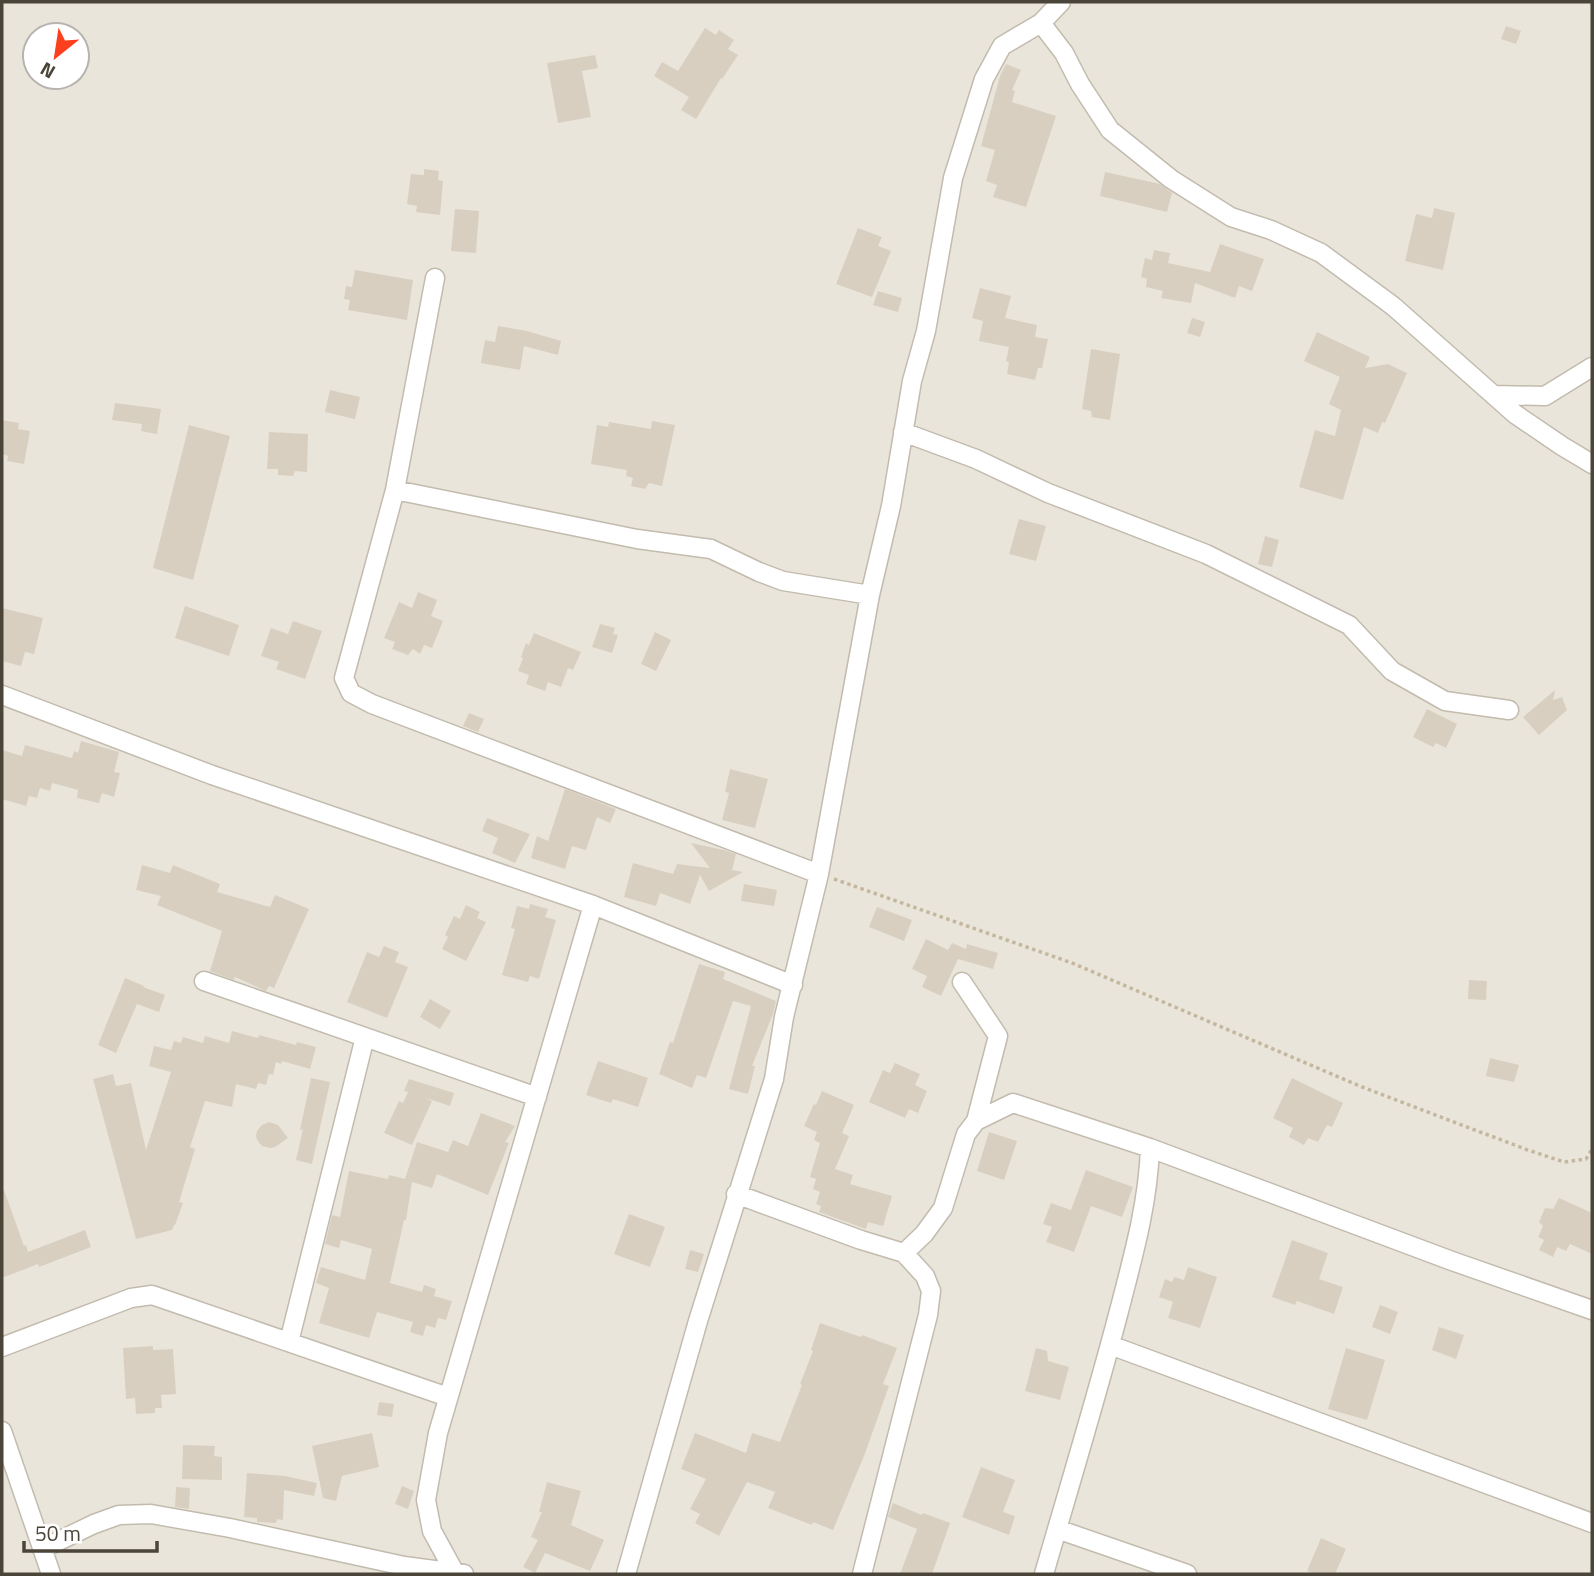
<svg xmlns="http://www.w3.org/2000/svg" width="1594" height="1576" font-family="'Titillium Web',sans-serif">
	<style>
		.residential { fill: #eae5da; fill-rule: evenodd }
		.building { fill: #d8cfc1 }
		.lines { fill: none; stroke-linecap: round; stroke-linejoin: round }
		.minor-casing { stroke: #c2bbae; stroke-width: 21 }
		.path { stroke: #c4b79f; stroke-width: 3.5; stroke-dasharray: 3.5 3.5; stroke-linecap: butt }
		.minor { stroke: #fff; stroke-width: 18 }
	</style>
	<rect width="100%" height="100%" fill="#f6f3ec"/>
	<!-- residential -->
	<path class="residential" d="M2 2H1592V1574H2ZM35 35H77V77H35Z"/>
	<!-- building -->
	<path class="building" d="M1506 26 1521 31 1516 44 1501 39Z
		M705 28 716 35 719 30 734 40 728 49 738 55 722 79 721 78 696 119 681 110 689 97 654 76 662 62 678 71Z
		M595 55 598 68 582 71 591 117 558 123 547 63Z
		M1006 64 1021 70 1012 90 1015 91 1012 102 1056 116 1026 207 993 197 997 185 986 181 995 150 981 146 1000 76Z
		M424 169 439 171 438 180 443 181 440 215 416 212 417 206 407 204 411 174 424 175Z
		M1105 172 1160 184 1172 193 1167 212 1100 196Z
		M1434 208 1455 213 1443 270 1405 261 1416 214 1432 218Z
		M455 209 479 211 476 253 451 251Z
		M858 228 882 237 878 246 891 251 872 297 836 284Z
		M1220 244 1264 259 1252 291 1239 286 1235 298 1195 283 1191 303 1161 298 1163 291 1146 287 1147 279 1141 277 1145 258 1152 260 1154 250 1170 253 1168 263 1210 272Z
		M355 270 413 280 407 320 348 310 350 300 344 299 346 286 352 287Z
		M980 288 1011 296 1005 318 1037 325 1035 337 1048 339 1042 368H1038L1035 380 1007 374 1009 362 1006 361 1009 347 979 341 983 321 972 318Z
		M878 291 902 298 898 312 873 305Z
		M1192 318 1205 322 1200 337 1187 333Z
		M498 326 527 331 561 341 558 355 524 346 520 370 481 363 485 340 495 342Z
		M1317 332 1370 357 1365 368 1388 364 1407 373 1385 423 1382 422 1378 433 1364 427 1343 500 1299 487 1315 430 1335 436 1341 410 1329 404 1340 377 1304 361Z
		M1091 349 1120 354 1110 420 1092 417 1091 411 1082 409Z
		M330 390 360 397 355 419 325 412Z
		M115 403 161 409 157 434 141 431 142 424 112 420Z
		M2 420 19 423 18 429 30 431 24 464 7 461 8 456 2 454Z
		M652 421 675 425 662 486 649 483 645 489 631 486 633 478 626 476 627 470 591 464 597 425 608 427 609 422 651 429Z
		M189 425 230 436 193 580 153 568Z
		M269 432 308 434 307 472 295 471 293 476 278 475V469H267Z
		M1019 519 1046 526 1036 561 1009 554Z
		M1265 536 1279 540 1272 567 1258 564Z
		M418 592 437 600 431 616 443 621 432 648 424 645 420 654 413 649 408 655 392 649 395 642 384 638 399 602 412 608Z
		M185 606 239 625 229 656 175 638Z
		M2 608 43 618 34 654 25 652 21 666 2 661Z
		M293 621 322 631 305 679 276 669 279 662 261 656 271 628 288 634Z
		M600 624 615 628 613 634 618 635 612 653 592 647Z
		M655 632 671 640 656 671 641 664Z
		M534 633 581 652 573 670 568 668 561 687 548 682 545 691 526 684 529 675 518 671 523 658 521 657 526 643 529 645Z
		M1555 690 1553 700 1562 697 1567 710 1539 735 1523 717Z
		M1427 709 1457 724 1446 748 1436 743 1433 747 1413 737Z
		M469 713 484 719 478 732 463 726Z
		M81 741 119 752 114 772 120 773 114 797 102 793 99 803 77 798 78 790 52 783 50 791 40 788 37 798 29 796 26 806 2 799V750L22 756 25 745 72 758 74 751 78 753Z
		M730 769 768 779 755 828 722 820 729 793 725 792Z
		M565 789 616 809 610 823 597 817 586 850 572 846 565 869 531 858 537 836 548 841Z
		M487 818 530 834 515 863 492 853 498 838 482 831Z
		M691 843 724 850 736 854 732 870 743 872 709 891 700 875 690 904 660 893 656 906 624 897 633 863 673 874 677 864 710 868Z
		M142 865 170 873 173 865 220 884 217 892 270 907 275 895 309 909 274 988 269 986 266 991 235 977 234 980 210 971 222 931 157 905 161 896 136 890Z
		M744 884 777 890 774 906 741 901Z
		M530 904 548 909 545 917 556 920 539 979 530 976 528 982 502 975 515 929 511 928 517 906 529 909Z
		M466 905 480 912 477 918 486 922 466 961 442 949 448 937 445 935 454 916 460 919Z
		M877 907 912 920 904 941 869 927Z
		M926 939 948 950 952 943 966 949 967 944 998 953 993 969 958 959 941 996 922 987 927 976 912 969Z
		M384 946 399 952 395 962 408 967 387 1018 347 1002 367 952 379 957Z
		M699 964 725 972 723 979 776 1001 773 1014 752 1066H755L748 1094 729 1089 751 1006 733 1001 706 1078 697 1075 692 1088 659 1074 670 1042 673 1043Z
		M125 978 144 986 143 987 165 995 159 1012 137 1004 116 1053 98 1045Z
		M1469 980 1487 981 1486 1000 1468 999Z
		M430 999 451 1011 440 1029 420 1017Z
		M232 1031 258 1038 259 1035 296 1045 297 1042 316 1047 310 1069 282 1061 281 1064 276 1062 273 1075 269 1074 266 1085 258 1083 256 1089 236 1084 232 1107 205 1101 190 1147 195 1149 179 1202 183 1203 175 1225H174L172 1230 136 1239 93 1079 113 1074 116 1086 131 1083 146 1150 171 1072 149 1066 154 1046 171 1050 174 1041 181 1043 183 1037 203 1043 205 1036 229 1043Z
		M1490 1058 1519 1065 1514 1082 1486 1076Z
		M598 1061 648 1078 638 1107 613 1099 611 1103 586 1095Z
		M895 1063 920 1074 915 1085 927 1091 918 1113 909 1109 905 1118 869 1102 883 1070 890 1073Z
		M311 1078 330 1082 312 1164 296 1160 303 1129 300 1130Z
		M1292 1078 1343 1103 1332 1127 1327 1125 1318 1142 1308 1138 1304 1145 1289 1137 1293 1128 1273 1118Z
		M409 1079 454 1093 450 1106 423 1097 432 1101 412 1145 384 1133 399 1101 403 1103 408 1092 404 1091Z
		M822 1091 854 1105 842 1133 849 1136 835 1169 853 1175 850 1184 892 1196 883 1226 868 1222 866 1229 819 1212 821 1206 816 1204 820 1192 813 1189 816 1179 810 1177 820 1143 814 1140 817 1132 804 1126 814 1104 816 1105Z
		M481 1113 515 1126 505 1142 509 1143 488 1195 437 1174 432 1188 412 1182 406 1220H404L390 1283 422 1292 424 1285 436 1289 434 1296 452 1301 446 1320 438 1318 435 1328 426 1325 423 1336 410 1332 413 1322 377 1312 369 1338 319 1323 329 1288 316 1283 321 1267 365 1280 372 1249 341 1240 339 1248 325 1244 332 1215 340 1217 349 1171 388 1179 389 1175 405 1179 417 1142 448 1152 453 1140 468 1146Z
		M269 1122 278 1125 288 1138 275 1147 270 1148 262 1146 257 1140 256 1136 257 1131 262 1125Z
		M989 1132 1017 1141 1004 1180 977 1171Z
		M1086 1170 1133 1187 1122 1217 1091 1206 1074 1252 1046 1242 1052 1227 1043 1224 1051 1203 1071 1210Z
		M4 1190 24 1246 26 1245 28 1252 85 1230 91 1247 39 1267 38 1264 2 1278V1191Z
		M1559 1198 1592 1213V1254L1570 1244 1566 1251 1557 1247 1553 1257 1539 1250 1544 1240 1538 1237 1543 1226 1539 1222 1545 1208 1553 1209Z
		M629 1214 665 1227 650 1267 614 1254Z
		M1292 1240 1328 1253 1319 1279 1343 1287 1334 1314 1297 1301 1295 1305 1272 1297Z
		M690 1250 704 1254 698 1272 685 1269Z
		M1188 1267 1217 1277 1200 1328 1168 1318 1173 1302 1159 1297 1165 1279 1172 1282 1174 1277 1184 1280Z
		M1380 1305 1398 1312 1390 1334 1372 1327Z
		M820 1323 861 1337 862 1335 897 1348 883 1384 889 1386 864 1456 833 1530 813 1522 812 1525 768 1508 775 1492 747 1482 719 1536 695 1523 700 1514 690 1509 706 1479 681 1469 695 1433 746 1453 752 1433 780 1442 802 1385 800 1384 813 1351 811 1350Z
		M1439 1327 1464 1335 1456 1359 1432 1350Z
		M153 1346V1350L173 1349 176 1394 161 1395 162 1408H155V1413L136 1414 135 1398 126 1399 123 1348Z
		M1036 1348 1047 1351 1048 1361 1069 1367 1060 1400 1025 1391Z
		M1346 1348 1385 1360 1367 1420 1328 1409Z
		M379 1402 394 1404 392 1417 377 1415Z
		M372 1433 379 1467 342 1476 336 1501 323 1498 312 1446Z
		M183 1445 215 1446 214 1456 222 1457V1480L182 1479Z
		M981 1467 1015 1480 1003 1512 1015 1516 1009 1535 962 1517Z
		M247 1473 285 1476 317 1483 314 1496 284 1490 283 1520 277 1519 276 1523 257 1522V1518L244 1517Z
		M547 1482 581 1491 571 1525 604 1540 590 1571 545 1553 535 1573 523 1567 538 1540 531 1537 542 1512H539Z
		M402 1486 414 1491 408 1509 395 1504Z
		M176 1487 190 1488 189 1509 175 1507Z
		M893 1503 922 1515 923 1513 950 1523 932 1574H900L917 1529 888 1517Z
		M1321 1538 1346 1549 1335 1574H1315L1307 1571Z"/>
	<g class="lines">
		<!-- minor casing -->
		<g class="minor-casing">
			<path id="minor" d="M1041 23 1064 53 1080 84 1110 130 1171 179 1231 217 1271 230 1321 253 1393 306 1515 414 1562 446 1592 464
				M435 278 395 490 344 678 351 693 372 704 819 874
				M1494 395 1545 396 1592 367
				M903 432 976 459 1048 493 1206 554 1349 625 1392 671 1445 701 1509 710
				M395 490 637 539 711 549 759 572 783 581 870 595
				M2 695 212 775 593 905 793 985
				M204 981 537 1097
				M962 982 998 1036 976 1121 1013 1103 1150 1148 1452 1261 1592 1310
				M736 1194 861 1240 904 1253 924 1234 943 1208 966 1134 976 1121
				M289 1342 365 1037
				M1110 1345 1592 1523
				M2 1347 131 1298 152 1295 448 1397
				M2 1431 51 1574
				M1057 1529 1187 1574
				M42 1549 94 1524 119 1515 151 1514 230 1528 404 1566 464 1574
				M455 1573 432 1531 426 1500 438 1433 593 905
				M626 1574 698 1321 774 1079 784 1017 819 874 870 595 891 506 912 381 926 331 953 178 984 79 1002 46 1041 23 1061 2
				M862 1574 928 1315 931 1291 925 1276 904 1253
				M1044 1574C1069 1487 1096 1399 1119 1311 1133 1257 1148 1204 1150 1148"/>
		</g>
		<!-- path -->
		<path class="path" d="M834 879 1072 963 1362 1087 1525 1149 1564 1162 1586 1159 1592 1149"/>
		<!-- minor -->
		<use href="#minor" class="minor"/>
	</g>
	<!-- border -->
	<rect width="1594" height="1576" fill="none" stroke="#4b4439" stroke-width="7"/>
	<!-- north arrow -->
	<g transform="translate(56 56) rotate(210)"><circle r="33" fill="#ffffff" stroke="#b7b4b0" stroke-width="2"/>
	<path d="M0-5L12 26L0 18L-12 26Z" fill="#fc3f1d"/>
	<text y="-10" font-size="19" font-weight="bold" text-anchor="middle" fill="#4b4439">N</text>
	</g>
	<!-- scale -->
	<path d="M24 1541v10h133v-10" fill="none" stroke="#4b4439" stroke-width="3.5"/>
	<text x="35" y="1541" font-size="21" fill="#4b4439" stroke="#ffffff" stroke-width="5" paint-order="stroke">50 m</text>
</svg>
